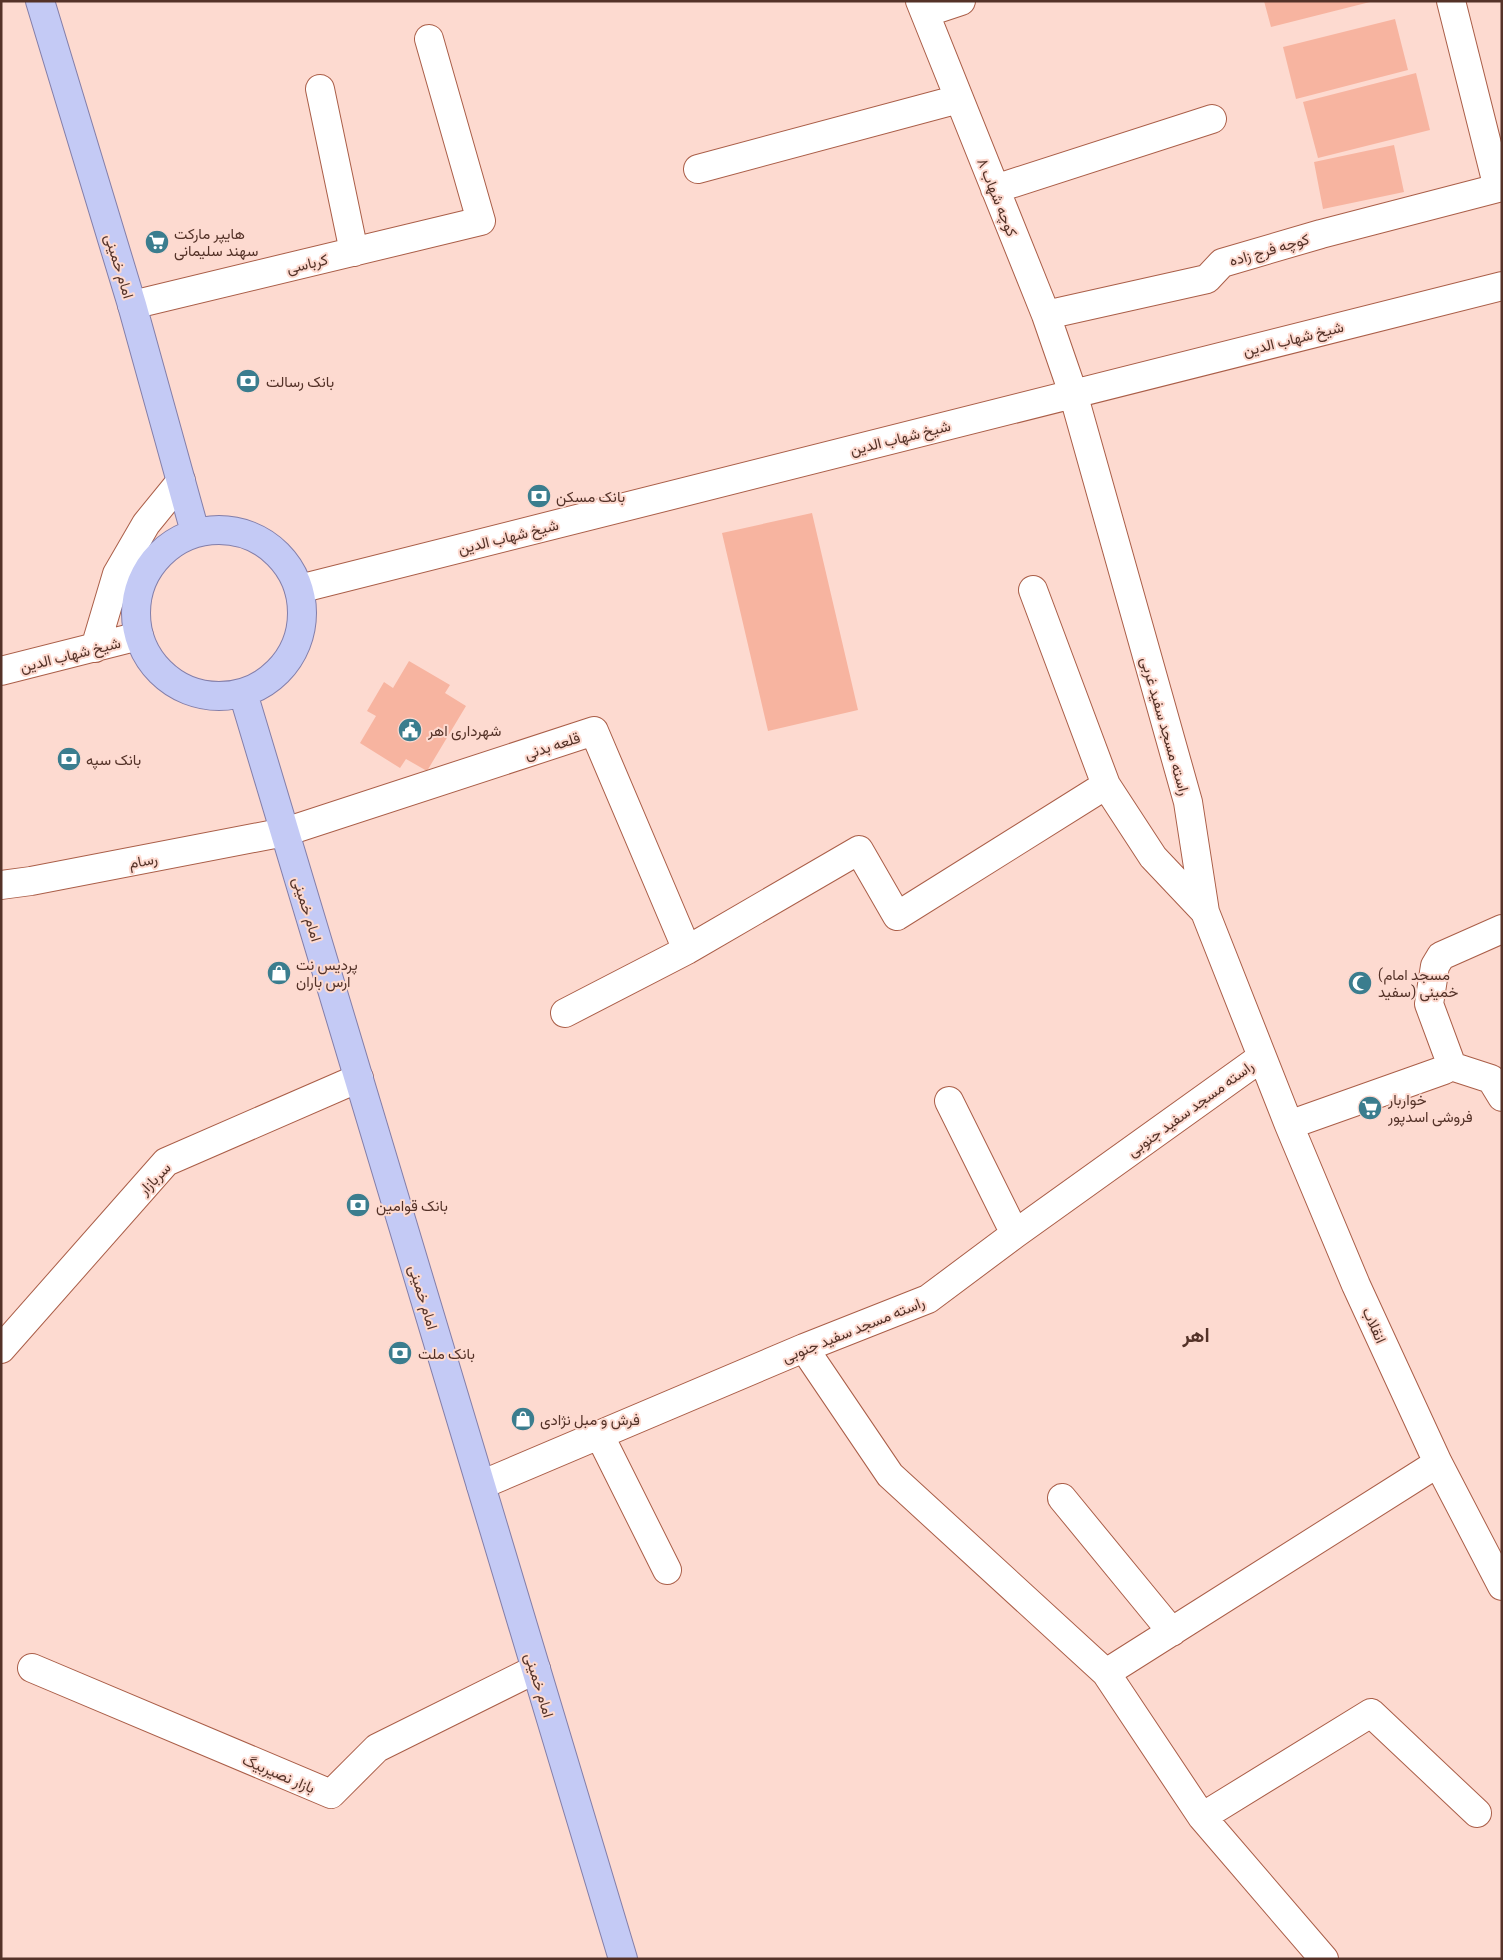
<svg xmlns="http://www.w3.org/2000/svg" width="1503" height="1960" font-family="'Exo 2',Vazirmatn,sans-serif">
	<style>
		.building { fill: #f7b4a0 }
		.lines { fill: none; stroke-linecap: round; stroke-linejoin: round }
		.minor-casing { stroke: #aa5e48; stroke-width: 30 }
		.major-casing { stroke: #837ea9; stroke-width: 30 }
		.minor { stroke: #fff; stroke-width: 28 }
		.major { stroke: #c4caf5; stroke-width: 28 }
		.labels { text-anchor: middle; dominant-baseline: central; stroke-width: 4; stroke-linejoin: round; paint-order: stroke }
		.street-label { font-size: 15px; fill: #543228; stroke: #fddad0 }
		.poi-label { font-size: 15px; fill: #543228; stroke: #fddad0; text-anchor: start }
		.district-label { font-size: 20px; font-weight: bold; fill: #543228; stroke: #fddad0 }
	</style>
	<rect width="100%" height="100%" fill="#fddad0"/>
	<!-- building -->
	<path class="building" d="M1264 1H1370V2L1271 27Z
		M1395 19 1408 70 1296 99 1283 47Z
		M1416 73 1430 130 1318 158 1303 102Z
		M1394 145 1404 192 1323 209 1314 162Z
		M812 513 858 710 768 731 722 533Z
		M409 661 450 685 445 693 466 706 427 771 406 759 400 768 360 743 376 716 367 711 384 682 393 688Z"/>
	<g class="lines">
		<!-- minor casing -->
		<g class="minor-casing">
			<path id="minor" d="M920 1 1046 315 1073 393 1188 802 1205 912 1289 1125 1356 1285 1438 1463 1502 1586
				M925 13 961 1
				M320 89 354 252
				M698 169 959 99
				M995 189 1212 119
				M132 305 481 221 429 39
				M1046 315 1207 279 1222 263 1321 234 1498 188 1451 1
				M299 589 1502 286
				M1033 590 1106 785 1153 857 1205 912
				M95 648 117 574 146 524 181 481
				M1 671 139 636
				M1 885 31 881 285 832 594 731 687 950
				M565 1013 687 950 859 850 897 916 1106 785
				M1451 1066 1491 1079 1502 1097
				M949 1101 1015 1234
				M1289 1125 1444 1070 1451 1066 1449 1058 1429 1004 1435 966 1441 956 1502 929
				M804 1348 890 1475 1106 1673 1202 1817 1324 1959
				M1 1349 166 1162 359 1078
				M599 1434 667 1570
				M481 1485 804 1348 928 1299 1015 1234 1262 1057
				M1062 1498 1172 1632
				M32 1668 331 1794 377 1748 536 1669
				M1106 1673 1438 1463
				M1202 1817 1371 1713 1477 1813"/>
		</g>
		<!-- major casing -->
		<g class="major-casing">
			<path id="major" d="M40 1 132 305 195 532
				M136 613a83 83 0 1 1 166 0a83 83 0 1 1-166 0Z
				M243 693 623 1959"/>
		</g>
		<!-- minor -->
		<use href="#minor" class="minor"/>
		<!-- major -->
		<use href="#major" class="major"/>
	</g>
	<!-- icons -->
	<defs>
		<g id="supermarket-disc" transform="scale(1.25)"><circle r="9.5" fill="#3b7d8e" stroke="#fddad0"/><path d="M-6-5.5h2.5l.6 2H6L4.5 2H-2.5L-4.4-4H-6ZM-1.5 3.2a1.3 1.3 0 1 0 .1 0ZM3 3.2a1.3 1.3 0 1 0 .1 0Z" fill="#fff"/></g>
		<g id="bank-disc" transform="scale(1.25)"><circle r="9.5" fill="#3b7d8e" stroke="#fddad0"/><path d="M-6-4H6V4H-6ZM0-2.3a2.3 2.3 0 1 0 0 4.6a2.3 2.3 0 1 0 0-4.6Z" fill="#fff"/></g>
		<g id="civic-disc" transform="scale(1.25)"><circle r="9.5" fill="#3b7d8e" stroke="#fddad0"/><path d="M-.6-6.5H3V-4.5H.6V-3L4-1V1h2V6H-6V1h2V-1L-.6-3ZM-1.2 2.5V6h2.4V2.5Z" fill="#fff"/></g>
		<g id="shop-disc" transform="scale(1.25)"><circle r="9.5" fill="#3b7d8e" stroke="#fddad0"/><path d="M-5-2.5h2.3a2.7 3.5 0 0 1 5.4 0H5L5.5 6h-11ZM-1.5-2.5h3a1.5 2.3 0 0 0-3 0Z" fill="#fff"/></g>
		<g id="mosque-disc" transform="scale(1.25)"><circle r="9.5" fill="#3b7d8e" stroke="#fddad0"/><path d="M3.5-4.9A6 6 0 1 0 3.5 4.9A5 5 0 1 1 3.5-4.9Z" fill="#fff"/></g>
	</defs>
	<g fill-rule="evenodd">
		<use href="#supermarket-disc" x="157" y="242"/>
		<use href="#bank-disc" x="248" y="381"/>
		<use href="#bank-disc" x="539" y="496"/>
		<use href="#civic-disc" x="410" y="730"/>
		<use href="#bank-disc" x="69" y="759"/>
		<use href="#shop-disc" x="279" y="973"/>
		<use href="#mosque-disc" x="1360" y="983"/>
		<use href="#supermarket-disc" x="1370" y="1108"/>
		<use href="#bank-disc" x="358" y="1205"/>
		<use href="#bank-disc" x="400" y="1353"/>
		<use href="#shop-disc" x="523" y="1419"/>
	</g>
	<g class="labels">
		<!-- street labels -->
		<g class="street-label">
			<text transform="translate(998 197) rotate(68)">کوچه شهاب ۸</text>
			<text transform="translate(1269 249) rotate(-16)">کوچه فرج زاده</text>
			<text transform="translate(307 263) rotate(-13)">کرباسی</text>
			<text transform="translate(120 266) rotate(73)">امام خمینی</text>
			<text transform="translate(1293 338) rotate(-14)">شیخ شهاب الدین</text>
			<text transform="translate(900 437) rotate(-14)">شیخ شهاب الدین</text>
			<text transform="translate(508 536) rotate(-14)">شیخ شهاب الدین</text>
			<text transform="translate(70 654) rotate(-14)">شیخ شهاب الدین</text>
			<text transform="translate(1166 726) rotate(74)">راسته مسجد سفید غربی</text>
			<text transform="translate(552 745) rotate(-18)">قلعه بدنی</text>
			<text transform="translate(143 860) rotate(-11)">رسام</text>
			<text transform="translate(308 909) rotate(73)">امام خمینی</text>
			<text transform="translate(1190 1108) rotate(-36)">راسته مسجد سفید جنوبی</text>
			<text transform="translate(154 1178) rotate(-46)">سربازار</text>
			<text transform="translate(424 1297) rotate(73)">امام خمینی</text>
			<text transform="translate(1375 1325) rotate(66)">انقلاب</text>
			<text transform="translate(853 1329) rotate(-22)">راسته مسجد سفید جنوبی</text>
			<text transform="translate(540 1685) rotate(73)">امام خمینی</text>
			<text transform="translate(279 1773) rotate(23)">بازار نصیربیگ</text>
		</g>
		<!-- poi labels -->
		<g class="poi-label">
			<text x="174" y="233">هایپر مارکت<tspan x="174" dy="17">سهند سلیمانی</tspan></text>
			<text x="266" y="381">بانک رسالت</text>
			<text x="556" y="496">بانک مسکن</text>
			<text x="428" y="730">شهرداری اهر</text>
			<text x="86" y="759">بانک سپه</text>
			<text x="296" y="964">پردیس نت<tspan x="296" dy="17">ارس باران</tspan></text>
			<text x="1378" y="974">(مسجد امام<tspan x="1378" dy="17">خمینی (سفید</tspan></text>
			<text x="1388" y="1099">خواربار<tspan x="1388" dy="17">فروشی اسدپور</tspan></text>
			<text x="376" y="1205">بانک قوامین</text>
			<text x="418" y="1353">بانک ملت</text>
			<text x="540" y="1419">فرش و مبل نژادی</text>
		</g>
		<!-- district labels -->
		<g class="district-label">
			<text x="1196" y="1334">اهر</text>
		</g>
	</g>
	<!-- border -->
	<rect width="1503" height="1960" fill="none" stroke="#543228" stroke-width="5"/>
</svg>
